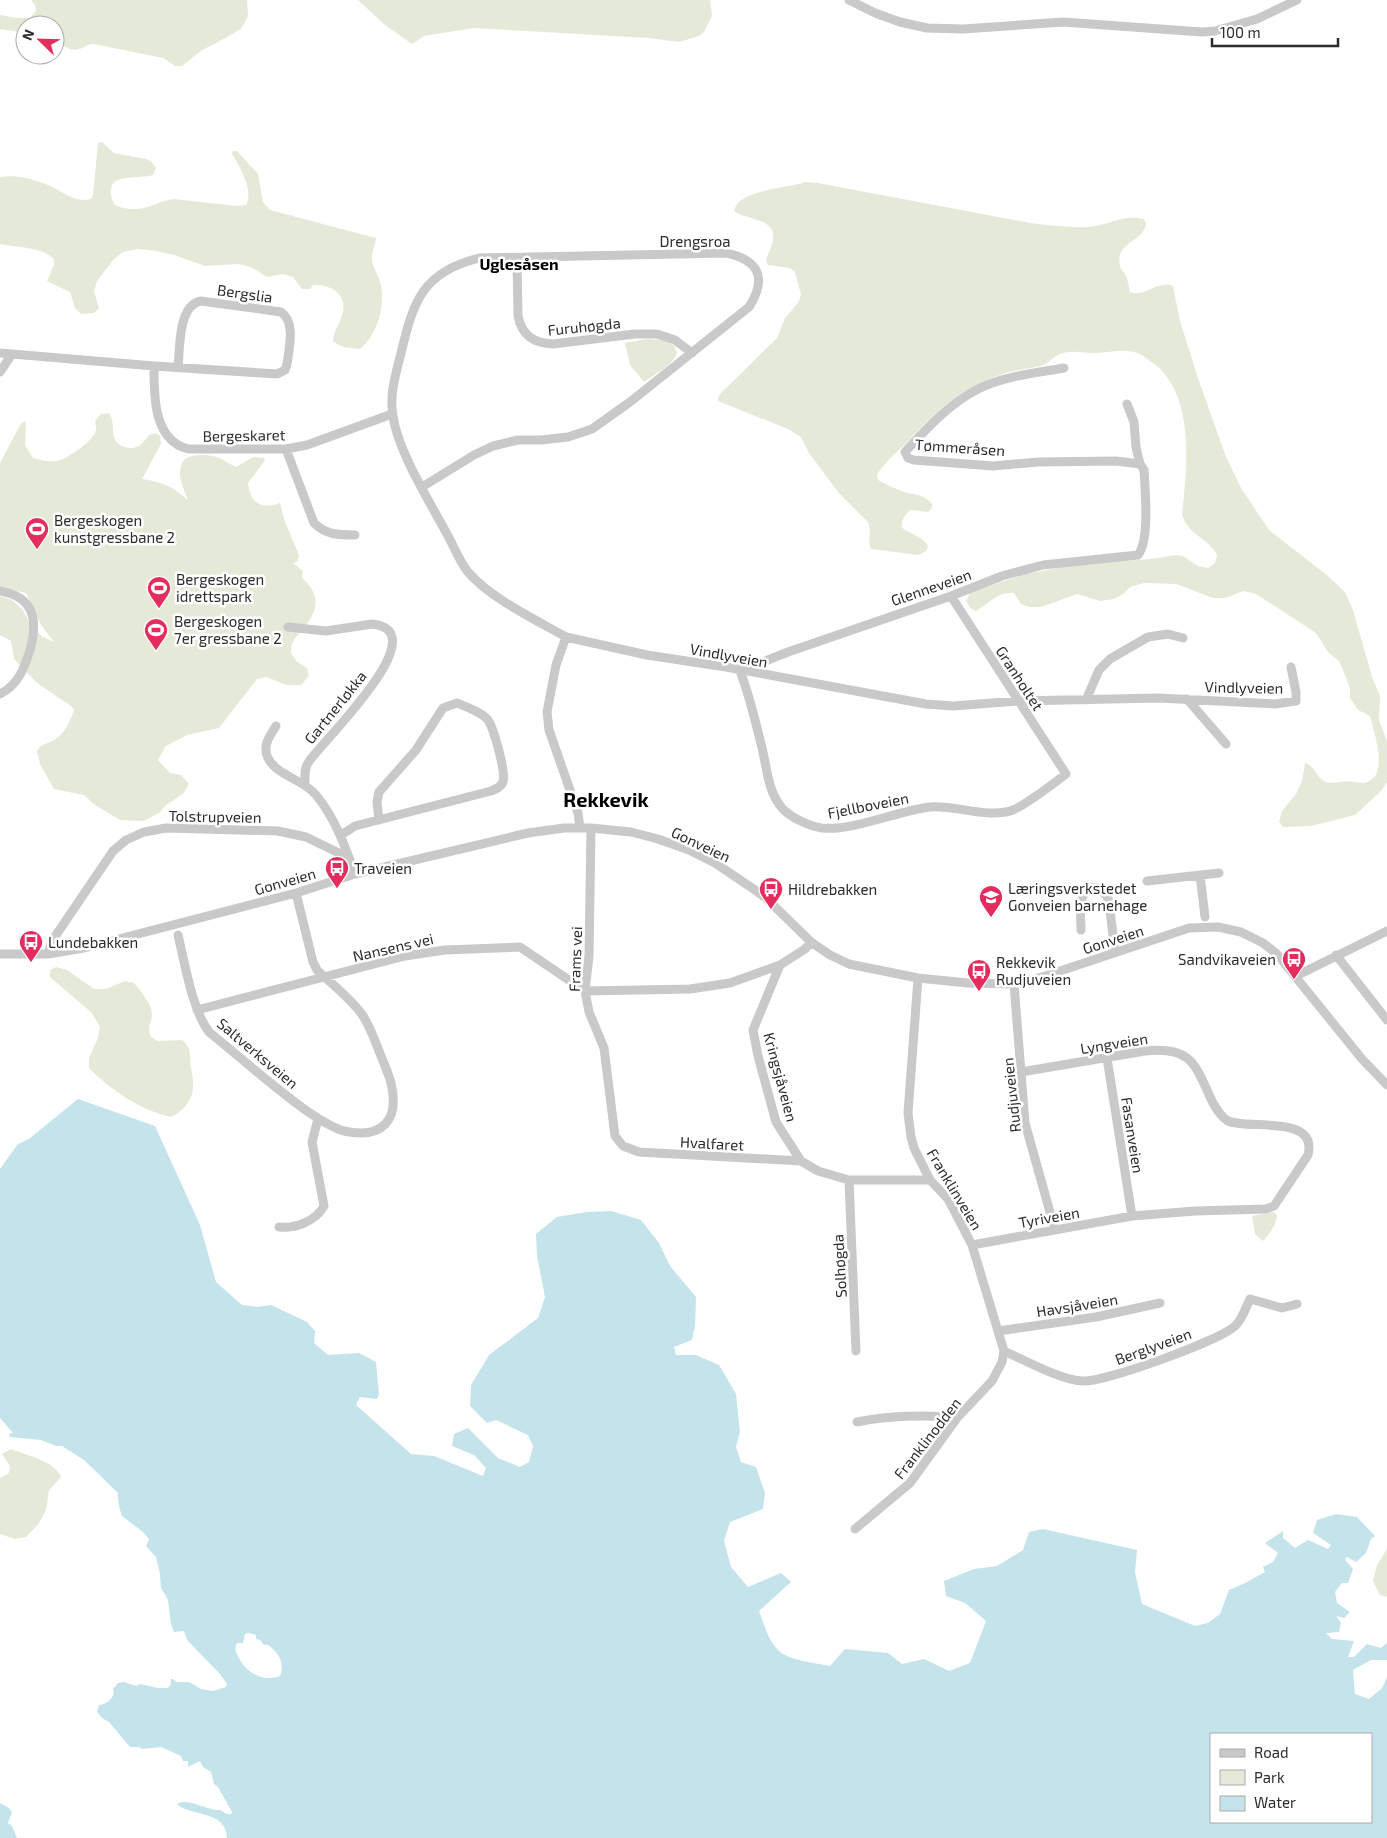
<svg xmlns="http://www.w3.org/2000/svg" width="1387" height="1838" font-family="'Exo 2',sans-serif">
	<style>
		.green { fill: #e5ead8 }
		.water { fill: #c4e3ea; fill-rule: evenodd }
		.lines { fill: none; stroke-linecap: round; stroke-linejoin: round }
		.minor { stroke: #c9c9c9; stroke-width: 9 }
		.labels { text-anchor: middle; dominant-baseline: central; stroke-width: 5; stroke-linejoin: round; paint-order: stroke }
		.street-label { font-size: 15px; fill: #2c2c2c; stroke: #fff }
		.poi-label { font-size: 15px; fill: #2c2c2c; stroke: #fff; text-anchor: start }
		.neighbourhood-label { font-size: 16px; font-weight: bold; fill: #000; stroke: #fff }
		.district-label { font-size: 20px; font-weight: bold; fill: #000; stroke: #fff }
	</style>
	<rect width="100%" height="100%" fill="#fff"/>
	<!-- green -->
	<path class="green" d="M31 0H247L248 16 241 29 220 41 202 50 182 66H175L163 58 94 44C88 44 87 46 82 48 73 53 64 46 55 42V25H25V33L0 29V15L17 18H30L36 11 35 5Z
		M358 0H710L712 16 704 32 699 36 679 42 649 38 474 28 424 36 412 44 385 25Z
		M102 142 114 153 146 159 151 161 156 168 153 175C142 178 129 176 118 180 108 183 109 200 117 206 121 208 128 209 133 209 147 210 160 200 174 199L237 206 246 205C254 190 240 167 232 154L233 151H237L258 174 263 202 270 210 376 238C375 246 371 252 372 260 373 269 380 277 381 286 385 308 377 335 360 349 349 348 341 348 333 341 334 329 338 328 341 318 350 297 333 284 313 285L310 289H302L293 277 283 274 267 277 253 268 239 264 205 266 174 255 156 251 138 249 123 252 114 259 97 281 94 291 99 308 94 313 81 314 75 308 70 292 47 281 54 265V259C40 246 18 248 0 244V177C15 175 28 178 43 183 58 188 75 204 91 199L93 195 98 143Z
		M805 182 818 183 1030 223C1049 225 1069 228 1089 227 1108 225 1124 214 1143 219L1146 222C1146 242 1114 241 1120 266 1121 270 1125 273 1126 276 1128 281 1129 287 1130 292 1144 298 1159 279 1173 286L1180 321 1198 378 1226 457 1241 488 1269 530 1328 576 1345 592 1353 610 1372 677 1380 696 1379 720 1387 741V782L1381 791 1355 815 1311 826 1283 827 1279 822 1282 811 1296 794 1302 781 1305 763C1315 766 1316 777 1324 781 1331 785 1341 781 1348 781 1356 782 1364 785 1371 780 1387 770 1374 731 1370 716L1358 710 1350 698V689L1345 675 1339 661 1328 652 1316 633 1256 594 1243 591 1225 598H1213L1176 584 1144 583 1130 587 1123 594 1114 599 1100 601 1077 594 1041 607H1029L1021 604 1014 593C998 591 989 604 976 611L970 608 966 601 970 593 980 589 1026 574 1064 567 1105 562 1151 559 1176 555 1183 556 1198 566 1208 568 1215 563 1217 555C1208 537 1188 536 1182 514 1187 469 1195 400 1157 366 1150 361 1142 354 1134 352 1122 349 1109 352 1097 353 1086 353 1073 350 1063 353 1054 355 1049 364 1040 366 1028 369 1015 370 1003 374 963 387 939 408 911 438 900 449 886 461 877 474L878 480C885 484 900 491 908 493 919 495 924 495 932 504V508L928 512 910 510C904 516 901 521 902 528 911 534 944 545 918 555L871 549C867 541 872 531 868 522L838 492 809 453 801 437 788 429 718 401V397L722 392 777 338 785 318 798 303 801 295 795 272 790 268 768 265 766 260C768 253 772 247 773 240 776 217 747 221 734 211 739 189 786 189 805 182Z
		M647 339 663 340 674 345 677 353C672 366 655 374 644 382L630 365 625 343Z
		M109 413C118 426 105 445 130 448 138 449 144 442 149 435L156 433 160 436 161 444 142 479C161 482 174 486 188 501 186 493 181 485 180 475 180 469 181 461 187 458 195 453 215 455 223 460 227 462 231 465 236 467L253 457 264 458 265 460 248 483C250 503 261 510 280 503L285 522 299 555 297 562 293 563 303 571 302 578C321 595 319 610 303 629 300 633 295 637 293 642 291 645 291 650 291 653L296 661 307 668 309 676 301 685H286L267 677 257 679 219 728 187 735 166 746 158 760 170 773 181 775 189 784 183 794 166 805 159 813 144 821 120 820 95 805 84 795 54 789 40 764 37 751C43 742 46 745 54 740 65 733 70 722 74 710L71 706 37 683 14 659 11 641 0 635V596L12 600 23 610 32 628 43 637 54 642 41 625 26 593 0 587V463L20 425 25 421 26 426 25 445 33 458C41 460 48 462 57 461 67 459 91 442 95 433 97 429 96 425 95 421L101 414Z
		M56 967 67 970 94 989H106L125 981 134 983C140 990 152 1004 152 1014 152 1024 146 1025 151 1037L158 1041 182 1040C193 1050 189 1055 191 1068 196 1091 193 1105 171 1117 140 1110 111 1090 89 1068V1058L98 1038 100 1027 92 1013 50 977V970Z
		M1274 1212 1277 1215C1276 1226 1270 1233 1263 1241L1255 1234 1252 1216Z
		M11 1449C26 1455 55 1461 61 1477L49 1490 46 1510 39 1523 26 1537 15 1539 0 1534V1478L9 1473 10 1466 2 1454Z
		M1387 1549V1597L1380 1595 1373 1581 1377 1565Z"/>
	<!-- water -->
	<path class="water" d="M78 1099 155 1126 200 1225 216 1282 242 1305 257 1307 271 1305 307 1322 315 1331 314 1343 328 1355 359 1353 376 1362 379 1394 377 1399 360 1397 356 1405 411 1454 434 1456 483 1476 486 1468 474 1455 452 1446 454 1434 468 1428 498 1458 520 1467 529 1462 533 1446 528 1435 496 1420 487 1423 470 1406 471 1385 489 1355 538 1318 545 1297 537 1256 536 1234 557 1217 587 1212 611 1211 641 1220 659 1243 670 1266 696 1297 695 1326 692 1340 674 1347 676 1355H696L719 1365 736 1394 740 1432 736 1447 741 1462 756 1467 765 1493 763 1509 730 1522 724 1541 731 1567 748 1587 781 1573 791 1582 759 1611C764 1624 768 1640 778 1650 789 1661 816 1663 830 1666L845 1649 888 1653 902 1664 924 1659 949 1671 970 1663 986 1621 965 1603 946 1596 944 1581 974 1569 997 1566 1023 1550 1029 1532 1043 1529 1137 1550 1135 1572 1142 1604 1195 1626 1208 1623 1220 1614 1229 1590 1245 1583 1265 1572 1263 1567 1273 1562 1278 1553 1265 1543 1283 1531V1538L1295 1548 1308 1540 1328 1549 1331 1545 1313 1533 1317 1520 1336 1514 1357 1517 1375 1536 1371 1539 1366 1553 1356 1562 1347 1557 1345 1560 1353 1569 1348 1583H1342L1335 1592 1337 1603 1350 1612 1344 1618 1336 1616 1341 1623 1339 1632 1326 1633 1332 1639 1354 1641 1348 1657H1354L1367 1644 1381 1648 1387 1643V1660H1371L1353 1670 1355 1694 1369 1699 1382 1688 1387 1677V1838H227C227 1810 188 1816 177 1804 187 1798 201 1807 212 1809 214 1810 217 1810 220 1810 225 1812 225 1815 231 1814L232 1812 218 1787 214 1784 211 1772 203 1767 200 1761 188 1767V1761H183L181 1756 161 1747 142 1749 139 1747H130L109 1722 102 1718 97 1712 99 1705C107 1704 116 1697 113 1689L118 1683 124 1682 136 1686 140 1684 158 1688H168L171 1684V1679H173L176 1682H189L201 1689 213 1691 226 1687 227 1684 220 1674 187 1640 184 1631 174 1632 171 1624 168 1600 161 1588 160 1574 156 1557 146 1546 149 1539 143 1532 122 1516C120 1510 117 1499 118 1493L84 1460 62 1446H56L41 1440 10 1437 9 1434 13 1433 0 1418V1169L17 1145 30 1138ZM248 1633 256 1635V1639L260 1640 264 1645H268C279 1653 285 1663 280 1676 264 1682 247 1674 239 1658 236 1652 234 1650 237 1643H243L245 1634ZM1211 1734H1371V1822H1211Z
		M0 1803 9 1808 12 1812 8 1823 12 1826 17 1838H0Z"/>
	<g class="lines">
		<!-- minor -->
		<path class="minor" d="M849 0 875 13 900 22 927 28 963 29 1063 22 1202 32 1215 31 1257 19 1297 0
			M517 258 518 316C522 336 534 343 553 344L635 334H657L675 340 692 353
			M0 353 154 366 277 374 285 370 287 364C289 348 296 322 281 312L201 301C178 305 180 348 178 367
			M154 366C154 395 153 440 188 449H286L307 445 392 414
			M0 372 12 354
			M1127 404 1134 422 1136 447 1140 464
			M286 449 314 523C326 535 339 535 355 535
			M422 487 474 455 493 446 518 440H541L568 437 592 429 630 402 749 307C767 279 760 260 726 253L479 258C422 273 414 300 401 353 396 373 389 395 393 416 398 452 430 502 448 536 454 547 460 562 468 572 490 598 536 620 566 637
			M0 591C35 597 38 621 30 650 24 669 18 685 0 694
			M951 596 1066 774C1053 784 1027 804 1013 810 989 819 956 805 930 807 897 811 853 831 822 828 809 826 791 818 782 808 767 791 767 765 761 744 755 719 749 694 740 671L788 652 951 596 1002 576 1043 565 1138 555C1150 540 1145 490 1144 470L1140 464 1116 461 1038 462 993 466 914 460 908 458 905 452C926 429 950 403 978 389 1004 376 1036 373 1064 368
			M288 627 326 631 372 624C440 631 318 745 308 763 304 769 305 777 305 785
			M1187 699 1226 744
			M1086 700 1099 670 1110 659 1148 637 1168 634 1183 638
			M276 726C270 735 262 746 268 758 277 776 303 779 316 795 335 818 345 846 355 874
			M580 828 578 813 549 730 547 712 556 665 566 637 647 655 726 667 926 704 953 706 1018 701 1158 698 1275 704 1296 701V692L1291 667
			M591 828 589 956 585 991 589 1012 604 1048 615 1136 623 1146 639 1152 801 1161
			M341 835 355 826 491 791C496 789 501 787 503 782 506 772 494 729 488 720 481 712 467 707 457 703L443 708 416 750 379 792 377 802 379 820
			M1200 875 1205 917
			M1147 881 1219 873
			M1081 930C1081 917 1077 894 1091 887 1101 889 1105 892 1109 901L1115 953
			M178 935C185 964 192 1009 209 1032 241 1058 271 1085 304 1109 316 1117 330 1127 344 1131 382 1139 400 1121 391 1083 388 1072 383 1061 379 1051 374 1038 369 1024 361 1013 349 997 332 984 317 970L313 962 296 893
			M811 942 805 949 780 965 753 1030 758 1056 776 1122 801 1161 818 1171 849 1180H930
			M0 954H48L84 948 296 893 355 874 528 833 564 828H591L631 832 658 839 689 850 715 863 755 890 767 899 811 942 830 955 849 964 918 978 968 983 1014 984 1042 977 1189 928 1218 927 1241 932 1263 943 1277 954 1362 1059 1387 1085
			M48 954 52 941 113 851 126 840 144 832 166 828 278 831 306 837 349 858
			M1336 955 1387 1020
			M1296 976 1387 931
			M1014 984 1025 1123 1055 1230
			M197 1010 405 956 445 950 520 947 585 991 690 989 730 983 780 965
			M1107 1058 1132 1216
			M849 1180 856 1351
			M279 1227C295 1229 316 1221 324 1206L312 1142 318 1119
			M972 1245 1132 1216 1195 1211 1266 1209 1274 1206 1308 1155C1318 1114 1249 1130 1228 1121 1221 1117 1217 1110 1213 1103 1195 1066 1194 1046 1145 1051L1021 1072
			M998 1331 1096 1317 1160 1303
			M1004 1351C1024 1360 1061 1380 1082 1381 1103 1383 1219 1341 1235 1326 1242 1320 1246 1307 1250 1299L1282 1308 1297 1304
			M857 1422C886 1416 928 1414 957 1418
			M855 1529 910 1483 957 1418 992 1381 1002 1362 1004 1351 972 1245 948 1199 930 1180 914 1148 911 1137 908 1113 918 978"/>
	</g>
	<!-- icons -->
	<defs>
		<g id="stadium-pin" transform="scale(1.25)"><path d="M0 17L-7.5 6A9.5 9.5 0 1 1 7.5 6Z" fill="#e42c5f" stroke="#fff"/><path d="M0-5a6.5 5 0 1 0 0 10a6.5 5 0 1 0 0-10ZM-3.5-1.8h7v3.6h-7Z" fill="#fff"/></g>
		<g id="bus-pin" transform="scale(1.25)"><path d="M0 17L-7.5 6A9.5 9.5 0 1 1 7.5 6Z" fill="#e42c5f" stroke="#fff"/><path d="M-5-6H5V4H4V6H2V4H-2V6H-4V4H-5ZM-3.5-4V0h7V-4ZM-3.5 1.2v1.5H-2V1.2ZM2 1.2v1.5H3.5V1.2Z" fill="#fff"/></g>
		<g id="school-pin" transform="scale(1.25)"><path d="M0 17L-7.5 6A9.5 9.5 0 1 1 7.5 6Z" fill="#e42c5f" stroke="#fff"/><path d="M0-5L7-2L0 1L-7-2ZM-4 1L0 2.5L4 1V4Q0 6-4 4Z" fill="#fff"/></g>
	</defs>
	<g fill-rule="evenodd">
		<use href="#stadium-pin" x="37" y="529"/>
		<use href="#stadium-pin" x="159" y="588"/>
		<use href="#stadium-pin" x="156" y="630"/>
		<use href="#bus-pin" x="337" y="868"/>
		<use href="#bus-pin" x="771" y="889"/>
		<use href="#school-pin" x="991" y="897"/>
		<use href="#bus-pin" x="31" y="942"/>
		<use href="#bus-pin" x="1294" y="959"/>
		<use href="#bus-pin" x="979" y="971"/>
	</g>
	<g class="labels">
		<!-- street labels -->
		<g class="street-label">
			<text x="695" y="241">Drengsroa</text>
			<text transform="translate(245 293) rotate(8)">Bergslia</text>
			<text transform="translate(584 326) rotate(-6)">Furuhøgda</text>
			<text transform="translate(244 435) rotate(-1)">Bergeskaret</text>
			<text transform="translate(960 447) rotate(4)">Tømmeråsen</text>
			<text transform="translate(931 587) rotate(-19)">Glenneveien</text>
			<text transform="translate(729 655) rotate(10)">Vindlyveien</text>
			<text transform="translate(1020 678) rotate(57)">Granholtet</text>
			<text transform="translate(1244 687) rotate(1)">Vindlyveien</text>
			<text transform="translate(335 707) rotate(-51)">Gartnerløkka</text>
			<text transform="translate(868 805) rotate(-11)">Fjellboveien</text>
			<text transform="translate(215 816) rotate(1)">Tolstrupveien</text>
			<text transform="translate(701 844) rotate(25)">Gonveien</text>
			<text transform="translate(285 881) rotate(-16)">Gonveien</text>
			<text transform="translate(1113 939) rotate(-18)">Gonveien</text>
			<text transform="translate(393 947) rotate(-13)">Nansens vei</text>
			<text transform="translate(575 959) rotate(-88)">Frams vei</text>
			<text transform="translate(1114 1043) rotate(-9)">Lyngveien</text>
			<text transform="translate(258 1053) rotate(40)">Saltverksveien</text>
			<text transform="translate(781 1077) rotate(75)">Kringsjåveien</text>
			<text transform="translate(1011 1095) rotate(-96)">Rudjuveien</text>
			<text transform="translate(1133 1135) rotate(81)">Fasanveien</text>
			<text transform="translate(712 1143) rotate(3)">Hvalfaret</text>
			<text transform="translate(955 1189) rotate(59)">Franklinveien</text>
			<text transform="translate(1049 1217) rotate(-10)">Tyriveien</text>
			<text transform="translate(839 1266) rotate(-93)">Solhøgda</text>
			<text transform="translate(1077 1305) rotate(-9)">Havsjåveien</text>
			<text transform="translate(1153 1346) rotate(-20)">Berglyveien</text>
			<text transform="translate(927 1438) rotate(-52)">Franklinodden</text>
		</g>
		<!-- poi labels -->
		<g class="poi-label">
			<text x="54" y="520">Bergeskogen<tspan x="54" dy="17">kunstgressbane 2</tspan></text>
			<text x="176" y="579">Bergeskogen<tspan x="176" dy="17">idrettspark</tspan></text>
			<text x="174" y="621">Bergeskogen<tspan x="174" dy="17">7er gressbane 2</tspan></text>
			<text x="354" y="868">Traveien</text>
			<text x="1008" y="888">Læringsverkstedet<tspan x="1008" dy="17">Gonveien barnehage</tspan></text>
			<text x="788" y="889">Hildrebakken</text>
			<text x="48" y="942">Lundebakken</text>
			<text x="1276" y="959" text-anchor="end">Sandvikaveien</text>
			<text x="996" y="962">Rekkevik<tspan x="996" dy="17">Rudjuveien</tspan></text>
		</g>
		<!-- neighbourhood labels -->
		<g class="neighbourhood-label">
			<text x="519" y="263">Uglesåsen</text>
		</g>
		<!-- district labels -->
		<g class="district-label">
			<text x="606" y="799">Rekkevik</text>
		</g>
	</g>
	<!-- legend -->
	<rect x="1210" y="1733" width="162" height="90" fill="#ffffff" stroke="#ababab"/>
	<rect x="1220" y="1749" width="25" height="8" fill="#c9c9c9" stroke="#ababab"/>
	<text x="1254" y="1758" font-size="15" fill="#2c2c2c">Road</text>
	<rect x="1220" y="1770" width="25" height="15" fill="#e5ead8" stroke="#ababab"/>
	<text x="1254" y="1783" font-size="15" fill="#2c2c2c">Park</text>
	<rect x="1220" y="1796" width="25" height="15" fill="#c4e3ea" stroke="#ababab"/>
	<text x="1254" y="1808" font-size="15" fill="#2c2c2c">Water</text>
	<!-- north arrow -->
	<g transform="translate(40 40) rotate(293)"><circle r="24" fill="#ffffff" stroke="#ababab"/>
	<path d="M0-4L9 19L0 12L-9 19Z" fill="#e42c5f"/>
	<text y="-8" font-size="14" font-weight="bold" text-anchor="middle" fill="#2c2c2c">N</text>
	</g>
	<!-- scale -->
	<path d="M1212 38v8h126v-8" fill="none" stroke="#2c2c2c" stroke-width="2.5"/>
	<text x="1220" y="38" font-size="15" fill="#2c2c2c" stroke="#ffffff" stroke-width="4" paint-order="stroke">100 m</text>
</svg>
